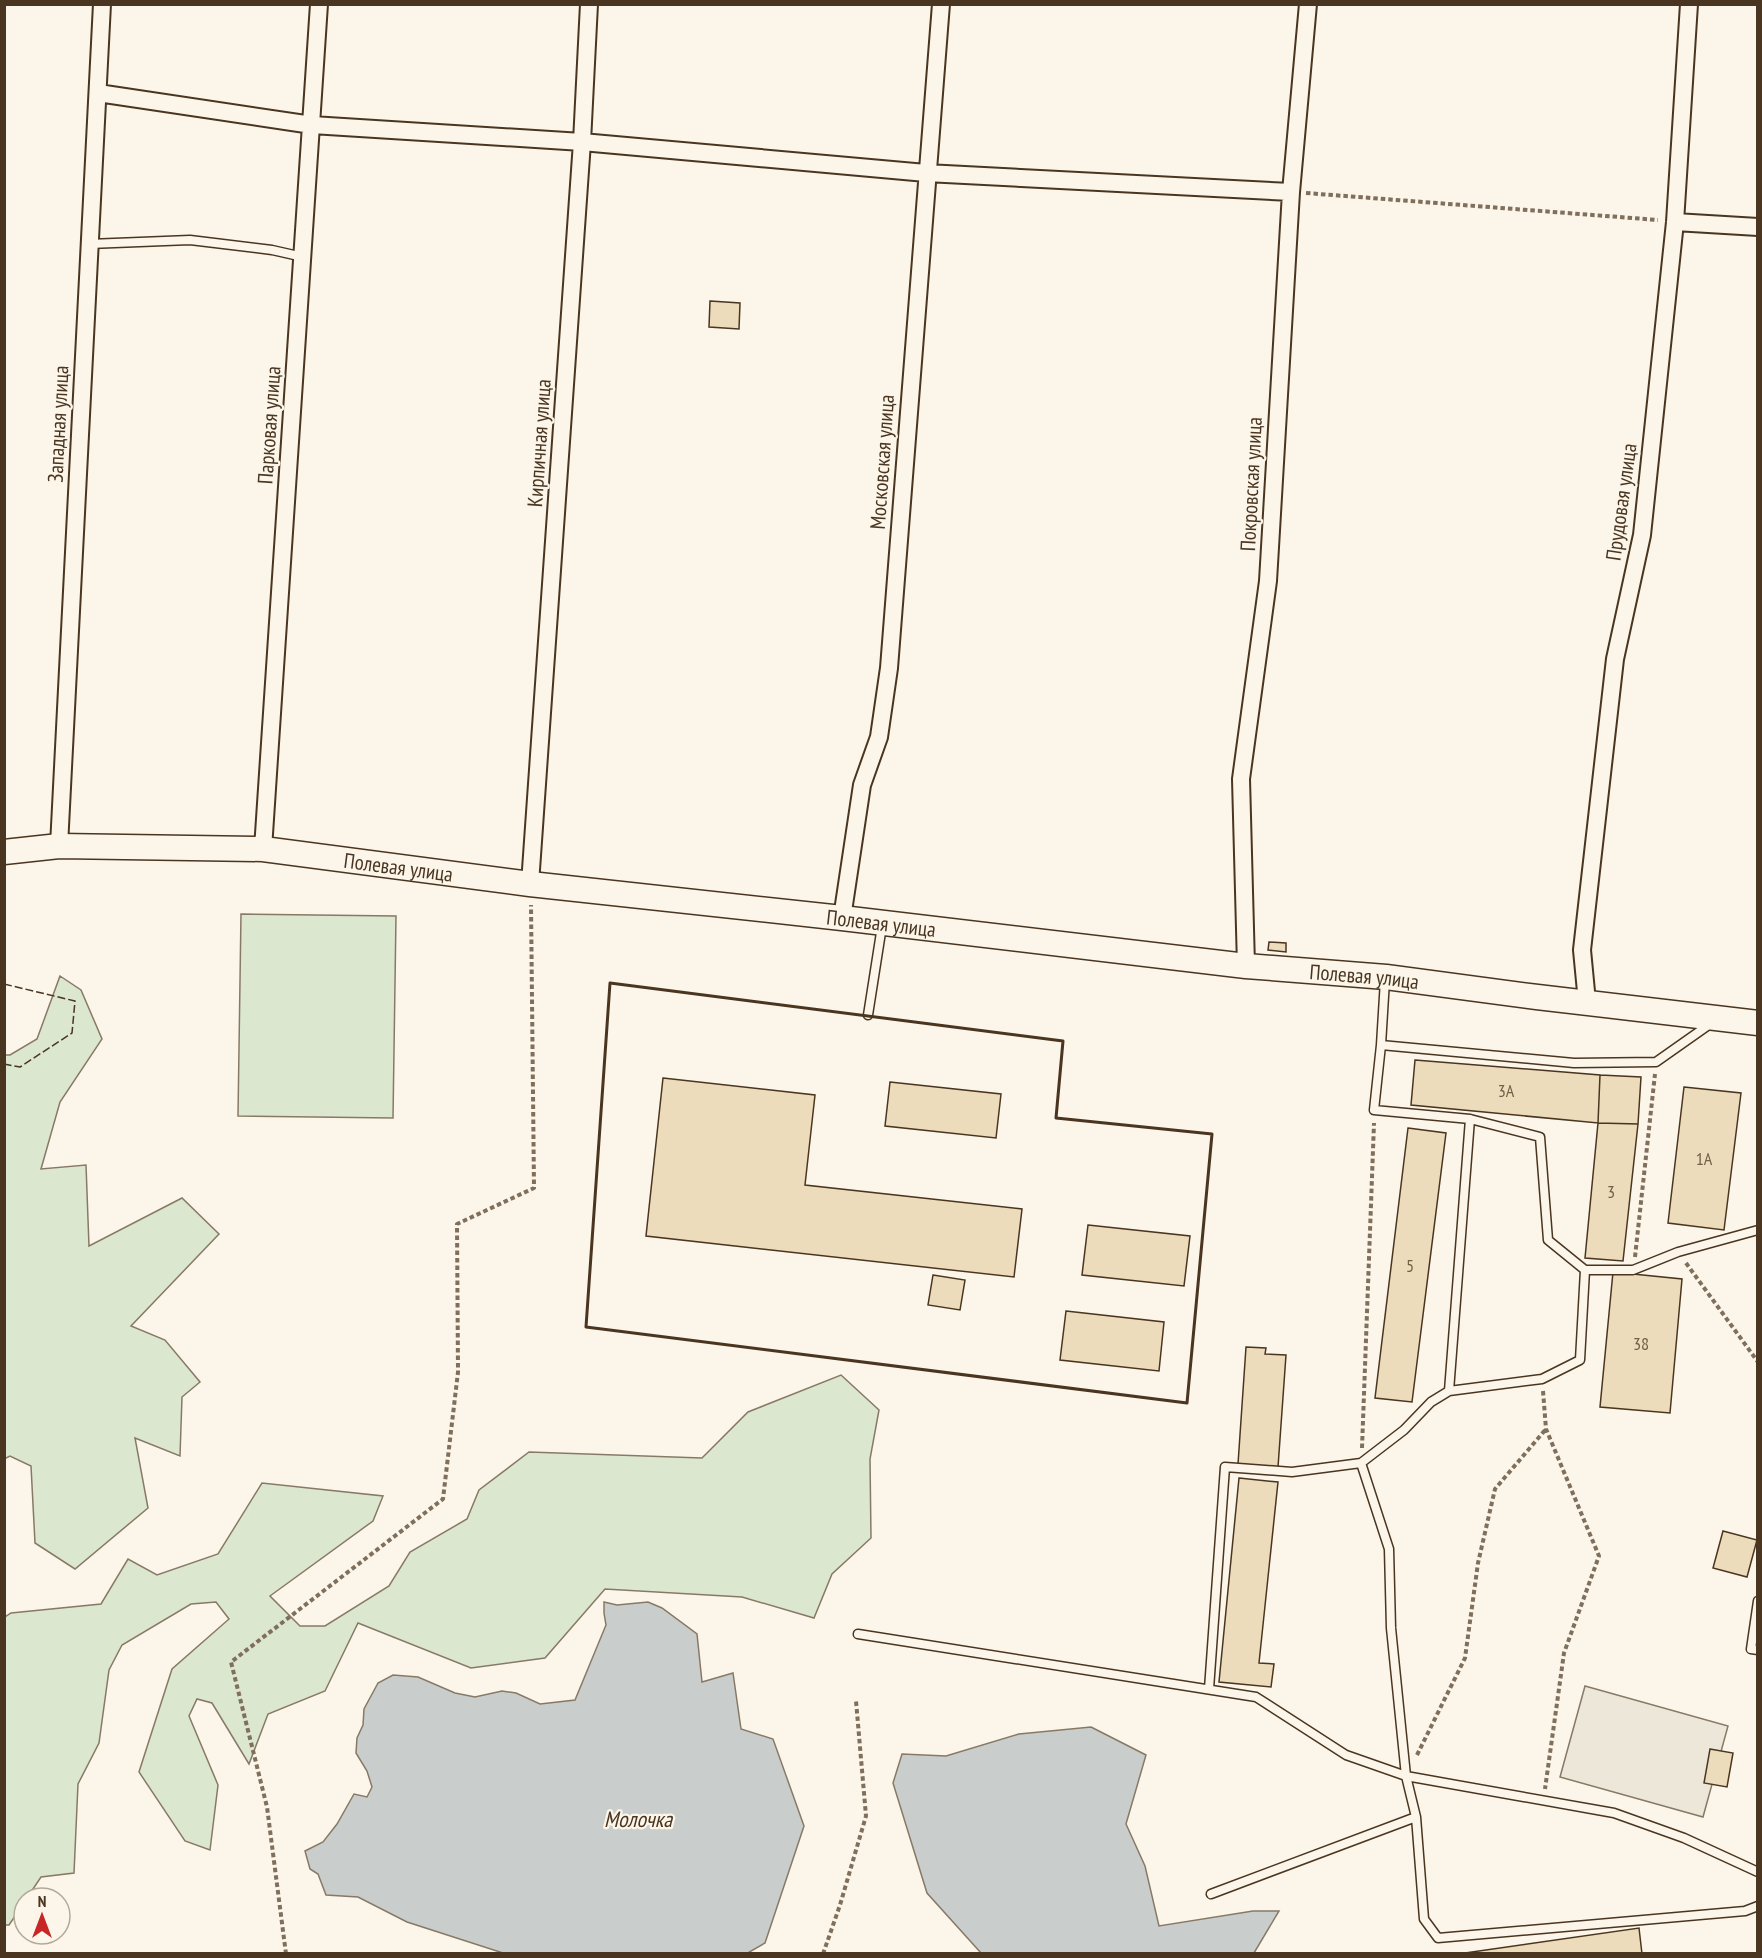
<svg xmlns="http://www.w3.org/2000/svg" width="1762" height="1958" font-family="'PT Sans Narrow',sans-serif">
	<style>
		.green { fill: #dce7d0; stroke: #887966; stroke-width: 1.5 }
		.parking { fill: #ede7d9; stroke: #887966; stroke-width: 1.5 }
		.water { fill: #c9cecd; stroke: #887966; stroke-width: 1.5 }
		.building { fill: #ecdcbc; stroke: #4a3520; stroke-width: 1.5 }
		.lines { fill: none; stroke-linecap: round; stroke-linejoin: round }
		.lane-casing { stroke: #4a3520; stroke-width: 11 }
		.street-casing { stroke: #4a3520; stroke-width: 20 }
		.secondary-casing { stroke: #4a3520; stroke-width: 27 }
		.path { stroke: #7f6f5c; stroke-width: 4; stroke-dasharray: 4.5 3; stroke-linecap: butt }
		.lane { stroke: #fbf6e9; stroke-width: 8 }
		.street { stroke: #fbf6e9; stroke-width: 16 }
		.secondary { stroke: #fbf6e9; stroke-width: 24 }
		.fence { stroke: #4a3520; stroke-width: 1.5; stroke-dasharray: 8 3; stroke-linecap: butt }
		.wall { stroke: #4a3520; stroke-width: 3 }
		.labels { text-anchor: middle; dominant-baseline: central; stroke-width: 4.5; stroke-linejoin: round; paint-order: stroke }
		.number-label { font-size: 18px; fill: #725f47 }
		.street-label { font-size: 21px; fill: #4a3520; stroke: #fbf6e9 }
		.water-label { font-size: 22px; font-style: italic; fill: #4a3520; stroke: #fbf6e9 }
	</style>
	<rect width="100%" height="100%" fill="#fbf6e9"/>
	<!-- green -->
	<path class="green" d="M241 914 396 916 393 1118 238 1116Z
		M60 976 81 990 102 1039 60 1102 41 1169 86 1165 89 1246 182 1198 219 1234 131 1326 165 1340 200 1382 182 1397 180 1456 135 1438 148 1508 75 1569 35 1543 31 1466 10 1456 4 1459 5 1055H10L37 1039Z
		M841 1375 879 1410 870 1459 871 1538 832 1574 814 1618 742 1597 605 1589 545 1658 471 1668 358 1623 325 1691 268 1714 249 1764 212 1703 197 1699 189 1716 218 1785 210 1850 185 1841 139 1772 172 1669 229 1619 216 1602 191 1604 122 1645 109 1670 99 1743 78 1784 74 1873 41 1877 27 1898H24V1903L9 1925H5V1617L11 1613 101 1604 128 1559 157 1575 218 1554 262 1483 383 1496 373 1521 270 1596 300 1626H325L389 1586 410 1552 467 1519 479 1490 529 1452 702 1458 748 1412Z"/>
	<!-- parking -->
	<path class="parking" d="M1585 1686 1728 1726 1703 1817 1560 1777Z"/>
	<!-- water -->
	<path class="water" d="M604 1602 617 1605 648 1602 662 1608 697 1634 702 1682 733 1673 741 1729 773 1739 804 1826 765 1943 746 1954 503 1953 407 1922 358 1897 326 1895 318 1874 310 1869 305 1851 323 1842 337 1824 354 1794 367 1797 372 1787 367 1771 356 1753 357 1738 363 1725 364 1709 378 1683 393 1675 418 1677 455 1693 475 1697 502 1691 516 1693 540 1704 575 1700 606 1625 604 1613Z
		M1091 1727 1146 1755 1126 1824 1145 1866 1159 1926 1253 1911H1279L1254 1953H981L927 1893 893 1783 902 1754 946 1756 1019 1734Z"/>
	<!-- building -->
	<path class="building" d="M710 301 740 303 739 329 709 327Z
		M1269 942 1286 943V952L1268 950Z
		M1415 1060 1600 1075 1598 1123 1411 1105Z
		M1600 1075 1641 1077 1638 1124 1598 1123Z
		M663 1078 815 1095 805 1185 1022 1209 1014 1277 646 1236Z
		M890 1082 1001 1094 996 1138 885 1126Z
		M1684 1087 1741 1093 1724 1230 1668 1223Z
		M1598 1123 1638 1124 1623 1261 1585 1258Z
		M1408 1128 1446 1133 1412 1402 1375 1398Z
		M1088 1225 1190 1236 1184 1286 1082 1275Z
		M1613 1272 1682 1279 1670 1413 1600 1407Z
		M933 1275 965 1280 960 1310 928 1305Z
		M1066 1311 1164 1322 1159 1371 1060 1360Z
		M1246 1347 1266 1348 1265 1354 1286 1355 1278 1467 1238 1464Z
		M1239 1478 1278 1482 1259 1663 1274 1664 1271 1687 1219 1682Z
		M1723 1531 1757 1540 1747 1577 1713 1568Z
		M1710 1749 1733 1753 1727 1787 1704 1783Z
		M1639 1928 1642 1954H1458Z"/>
	<g class="lines">
		<!-- lane casing -->
		<g class="lane-casing">
			<path id="lane" d="M89 244 190 240 272 250 303 257
				M1385 980 1381 1045 1374 1110 1470 1119 1449 1391
				M868 1015 882 926
				M1381 1045 1574 1063 1656 1062 1710 1024
				M1470 1119 1540 1137 1548 1240 1585 1270
				M1758 1601 1751 1649 1758 1650
				M858 1634 1256 1697 1346 1755 1406 1776 1614 1813 1684 1838 1758 1872
				M1209 1689 1225 1467 1292 1472 1361 1463 1404 1430 1431 1402 1449 1391 1542 1379 1580 1360 1585 1270H1633L1678 1252 1758 1230
				M1416 1817 1424 1919 1438 1938 1745 1911 1758 1906
				M1211 1894 1416 1817 1406 1776 1391 1628 1389 1549 1361 1463"/>
		</g>
		<!-- street casing -->
		<g class="street-casing">
			<path id="street" d="M98 93 312 125 582 142 926 173 1291 192
				M1675 222 1758 227
				M59 846 102 4
				M263 849 319 4
				M530 884 582 142 589 4
				M842 918 862 785 879 737 889 668 941 4
				M1246 966 1241 779 1268 581 1291 192 1308 4
				M1587 1002 1582 950 1615 659 1642 535 1675 222 1689 4"/>
		</g>
		<!-- secondary casing -->
		<g class="secondary-casing">
			<g id="secondary">
				<path id="s1" d="M4 852 59 846 263 849 530 884 842 918 1246 966 1386 977 1537 997 1758 1023"/>
			</g>
		</g>
		<!-- path -->
		<path class="path" d="M1306 193 1658 220
			M1635 1257 1655 1074
			M1686 1263 1758 1362
			M1543 1391 1546 1429 1599 1556 1564 1653 1545 1789
			M1362 1448 1374 1123
			M1417 1755 1465 1658 1478 1563 1495 1489 1546 1429
			M286 1954 267 1807 231 1662 443 1499 458 1372 457 1224 534 1188 531 905
			M823 1954 840 1905 866 1816 856 1701"/>
		<!-- lane -->
		<use href="#lane" class="lane"/>
		<!-- street -->
		<use href="#street" class="street"/>
		<!-- secondary -->
		<use href="#secondary" class="secondary"/>
		<!-- fence -->
		<path class="fence" d="M4 984 75 1001 72 1033 20 1067 4 1064"/>
		<!-- wall -->
		<path class="wall" d="M610 983 1063 1041 1056 1118 1212 1134 1187 1403 586 1327Z"/>
	</g>
	<g class="labels">
		<!-- number labels -->
		<g class="number-label">
			<text x="1506" y="1090">3А</text>
			<text x="1704" y="1158">1А</text>
			<text x="1611" y="1191">3</text>
			<text x="1410" y="1265">5</text>
			<text x="1641" y="1343">38</text>
		</g>
		<!-- street labels -->
		<g class="street-label">
			<text transform="translate(58 424) rotate(-87)">Западная улица</text>
			<text transform="translate(269 425) rotate(-86)">Парковая улица</text>
			<text transform="translate(539 443) rotate(-86)">Кирпичная улица</text>
			<text transform="translate(882 462) rotate(-86)">Московская улица</text>
			<text transform="translate(1251 484) rotate(-87)">Покровская улица</text>
			<text transform="translate(1621 502) rotate(-82)">Прудовая улица</text>
			<text stroke="none"><textPath href="#s1" startOffset="396">Полевая улица</textPath></text>
			<text stroke="none"><textPath href="#s1" startOffset="882">Полевая улица</textPath></text>
			<text stroke="none"><textPath href="#s1" startOffset="1368">Полевая улица</textPath></text>
		</g>
		<!-- water labels -->
		<g class="water-label">
			<text x="638" y="1819">Молочка</text>
		</g>
	</g>
	<!-- border -->
	<rect width="1762" height="1958" fill="none" stroke="#4a3520" stroke-width="12"/>
	<!-- north arrow -->
	<g transform="translate(42 1916)"><circle r="28" fill="#fbf6e9" stroke="#b4a999" stroke-width="1.5"/>
	<path d="M0-4.5L10 22L0 15L-10 22Z" fill="#c62828"/>
	<text y="-9" font-size="16" font-weight="bold" text-anchor="middle" fill="#4a3520">N</text>
	</g>
</svg>
